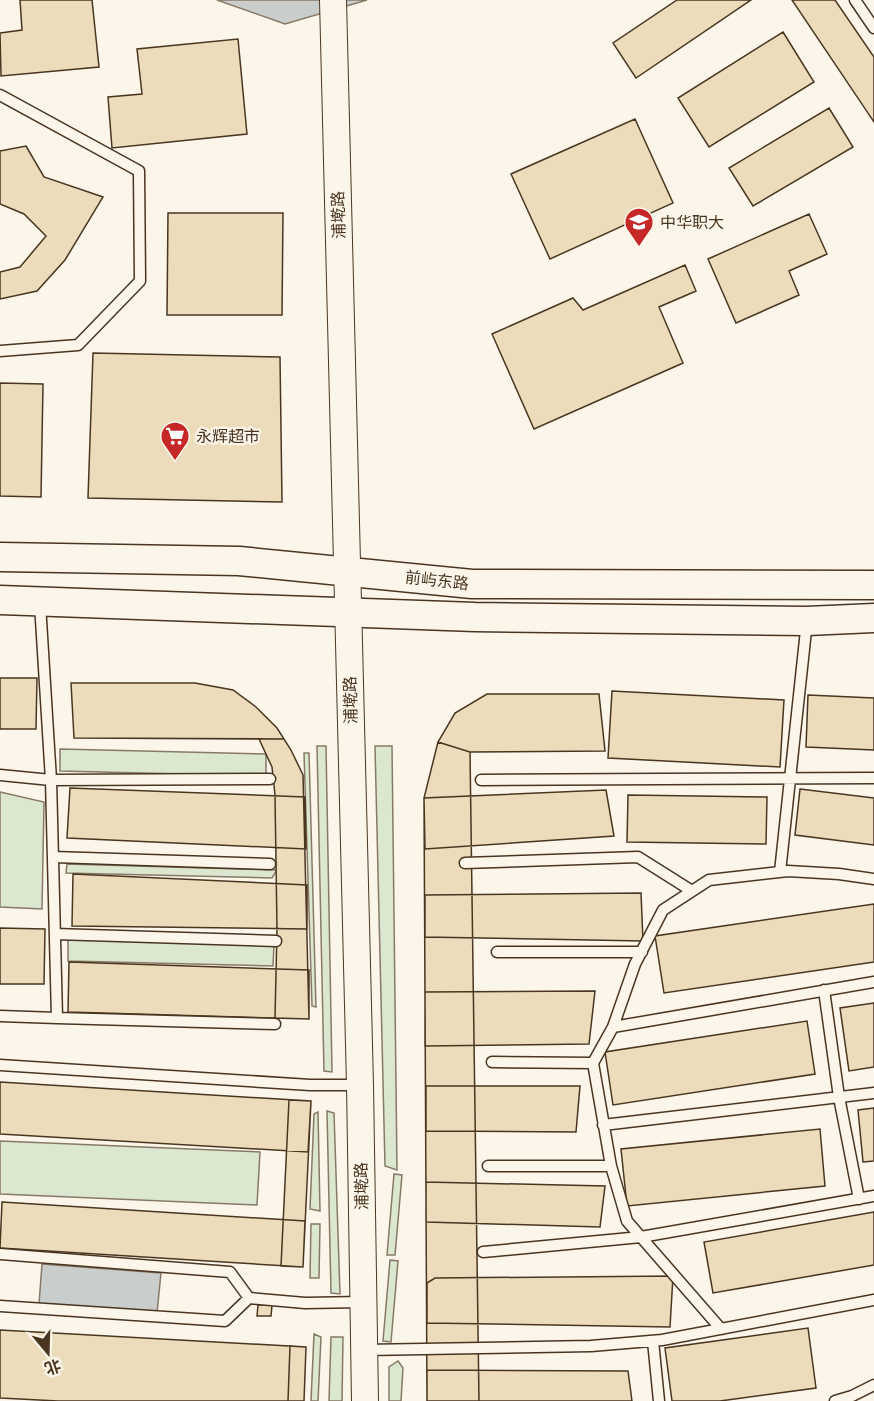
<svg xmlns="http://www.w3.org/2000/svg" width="874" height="1401" font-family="'Titillium Web','Noto Sans SC',sans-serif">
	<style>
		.green { fill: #dce7d0; stroke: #887966; stroke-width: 1.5 }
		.water { fill: #c9cecd; stroke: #887966; stroke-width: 1.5 }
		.building { fill: #ecdcbc; stroke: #4a3520; stroke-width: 1.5 }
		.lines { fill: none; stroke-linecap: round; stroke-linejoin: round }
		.service-casing { stroke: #4a3520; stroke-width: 13 }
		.tertiary-casing { stroke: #4a3520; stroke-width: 28 }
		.secondary-casing { stroke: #4a3520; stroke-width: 31 }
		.service { stroke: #fbf6e9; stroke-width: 10 }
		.tertiary { stroke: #fbf6e9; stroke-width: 26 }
		.secondary { stroke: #fbf6e9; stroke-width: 28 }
		.labels { text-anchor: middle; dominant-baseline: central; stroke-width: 4.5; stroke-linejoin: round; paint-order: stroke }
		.street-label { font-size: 16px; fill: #4a3520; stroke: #fbf6e9 }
		.poi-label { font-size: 16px; fill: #4a3520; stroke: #fbf6e9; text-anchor: start }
	</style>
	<rect width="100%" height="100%" fill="#fbf6e9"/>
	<!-- green -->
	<path class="green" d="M317 746H326L332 1072 324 1071Z
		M375 746H392L397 1170 385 1166Z
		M60 749 266 754V776L60 771Z
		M304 753H309L316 1007 312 1006Z
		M0 792 44 802 42 909 0 907Z
		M67 864 277 870 272 878 66 873Z
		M68 939 274 944 273 966 68 961Z
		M327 1111 334 1113 340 1294 331 1293Z
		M318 1112 320 1211 310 1209 314 1114Z
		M0 1141 260 1152 257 1205 0 1194Z
		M394 1174 402 1175 395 1255H387Z
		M311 1224H320L319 1278H310Z
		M390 1260 398 1261 391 1342 383 1341Z
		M314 1334 321 1337 318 1401H311Z
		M331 1337H343L342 1401H329Z
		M398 1361 403 1368 401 1401H389V1367Z"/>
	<!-- water -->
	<path class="water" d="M217 0H367L285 24Z
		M42 1264 161 1273 157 1313 39 1304Z"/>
	<!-- building -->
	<path class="building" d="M20 0H92L99 67 1 76 0 33 22 30Z
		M677 0H751L636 78 613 43Z
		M792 0H835L874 57V122Z
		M783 32 814 82 709 147 678 98Z
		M238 39 247 134 112 148 108 97 142 94 137 49Z
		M829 108 853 147 753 206 729 168Z
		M635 119 673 203 550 259 511 174Z
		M26 146 44 177 103 197 65 260 37 291 0 299V272L20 267 46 236 24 214 0 204V151Z
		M168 213H283L282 315H167Z
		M809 214 827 254 789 271 799 295 736 323 708 259Z
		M685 265 696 291 659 307 683 363 534 429 492 334 573 298 583 310Z
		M93 353 280 357 282 502 88 498Z
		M0 383 43 384 41 497 0 496Z
		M0 678H37L36 729H0Z
		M0 678H37L36 729H0Z
		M71 683H195L233 690 256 707 277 728 284 739 74 738Z
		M71 683H195L233 690 256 707 277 728 291 750 303 775 309 1019 275 1018 277 929 275 795 272 767 259 739 74 738Z
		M612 691 784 700 780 767 608 758Z
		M487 694H599L605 751 470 752 438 742 455 713Z
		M808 695 874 698V750L806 747Z
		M438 742 470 752 479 1401H427L424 798Z
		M70 788 305 797 306 849 67 838Z
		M800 789 874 798V845L795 835Z
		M606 790 614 836 425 849 424 798Z
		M628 795 767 797 766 844 627 842Z
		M73 874 307 885V929L72 926Z
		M641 893 643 941 425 937V895Z
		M874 904V962L664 993 655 936Z
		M0 928 45 929 44 984H0Z
		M69 962 309 970V1019L68 1012Z
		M595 991 589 1044 425 1046V992Z
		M874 1003V1067L849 1071 840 1008Z
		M807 1021 815 1074 613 1105 605 1052Z
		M0 1082 311 1101 308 1152 0 1134Z
		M426 1086H580L576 1132 426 1131Z
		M289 1100 311 1101 303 1267 281 1266Z
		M874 1108V1161L863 1162 858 1110Z
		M820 1129 825 1186 627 1206 621 1149Z
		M426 1182 605 1186 600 1227 426 1222Z
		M2 1202 305 1221 303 1267 0 1248Z
		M874 1212V1265L713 1293 704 1242Z
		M673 1276 670 1327 427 1323V1283L435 1278Z
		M258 1305H272L271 1316H257Z
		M808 1328 816 1388 720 1401H672L665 1348Z
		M0 1330 306 1347 304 1401H58L0 1398Z
		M290 1346 306 1347 304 1401H288Z
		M427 1370 628 1371 632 1401H427Z"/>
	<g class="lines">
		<!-- service casing -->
		<g class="service-casing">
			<path id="service" d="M855 0 874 28
				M0 95 139 171 140 281 78 345 0 351
				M0 775 51 780 270 779
				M481 780 874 778
				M53 857 270 864
				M465 863 638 857 692 891
				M780 872 807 621
				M55 934 276 941
				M497 952H642
				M824 990 839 1097 859 1199
				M0 1016 57 1018 51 780 40 604
				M57 1018 275 1024
				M613 1027 874 982
				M492 1062 593 1063
				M0 1065 310 1085H359
				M603 1125 874 1093
				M488 1166H611
				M483 1252 641 1237 874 1196
				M0 1254 230 1272 249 1298
				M0 1306 225 1321 249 1298 305 1303 363 1302
				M721 1329 627 1221 611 1166 593 1063 613 1027 635 964 663 910 709 880 788 871 839 874 874 879
				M653 1341 659 1401
				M365 1350 591 1346 662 1340 874 1300
				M835 1401 852 1396 874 1385"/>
		</g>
		<!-- tertiary casing -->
		<g class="tertiary-casing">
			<path id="tertiary" d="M333 0 360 1085 365 1401"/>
		</g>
		<!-- secondary casing -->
		<g class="secondary-casing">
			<path id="secondary" d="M0 557 239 561 472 584 874 585
				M0 600 475 617 807 621 874 618"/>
		</g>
		<!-- service -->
		<use href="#service" class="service"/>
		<!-- tertiary -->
		<use href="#tertiary" class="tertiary"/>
		<!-- secondary -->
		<use href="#secondary" class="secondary"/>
	</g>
	<!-- icons -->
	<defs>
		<g id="school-pin" transform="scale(1.5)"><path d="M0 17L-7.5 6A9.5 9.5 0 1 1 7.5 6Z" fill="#c62828" stroke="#fbf6e9"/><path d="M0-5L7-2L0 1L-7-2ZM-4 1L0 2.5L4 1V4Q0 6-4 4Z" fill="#fff"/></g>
		<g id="supermarket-pin" transform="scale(1.5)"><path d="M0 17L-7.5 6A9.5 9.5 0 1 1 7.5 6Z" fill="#c62828" stroke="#fbf6e9"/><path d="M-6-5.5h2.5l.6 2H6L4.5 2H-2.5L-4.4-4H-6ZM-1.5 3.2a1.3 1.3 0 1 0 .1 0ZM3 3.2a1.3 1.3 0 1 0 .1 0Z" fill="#fff"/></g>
	</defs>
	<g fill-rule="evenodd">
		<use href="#school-pin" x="639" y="222"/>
		<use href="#supermarket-pin" x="175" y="436"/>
	</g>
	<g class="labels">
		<!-- street labels -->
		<g class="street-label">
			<text transform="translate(338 215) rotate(-92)">浦墘路</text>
			<text transform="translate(437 580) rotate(6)">前屿东路</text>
			<text transform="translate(350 700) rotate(-91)">浦墘路</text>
			<text transform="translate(361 1186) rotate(-91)">浦墘路</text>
		</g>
		<!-- poi labels -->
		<g class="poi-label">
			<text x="660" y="222">中华职大</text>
			<text x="196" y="436">永辉超市</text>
		</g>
	</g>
	<!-- north arrow -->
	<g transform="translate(48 1353) rotate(161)" stroke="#fbf6e9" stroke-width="4.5" paint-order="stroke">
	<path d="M0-4.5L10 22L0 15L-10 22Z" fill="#4a3520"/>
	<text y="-9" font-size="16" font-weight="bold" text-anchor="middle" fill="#4a3520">北</text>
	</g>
</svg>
